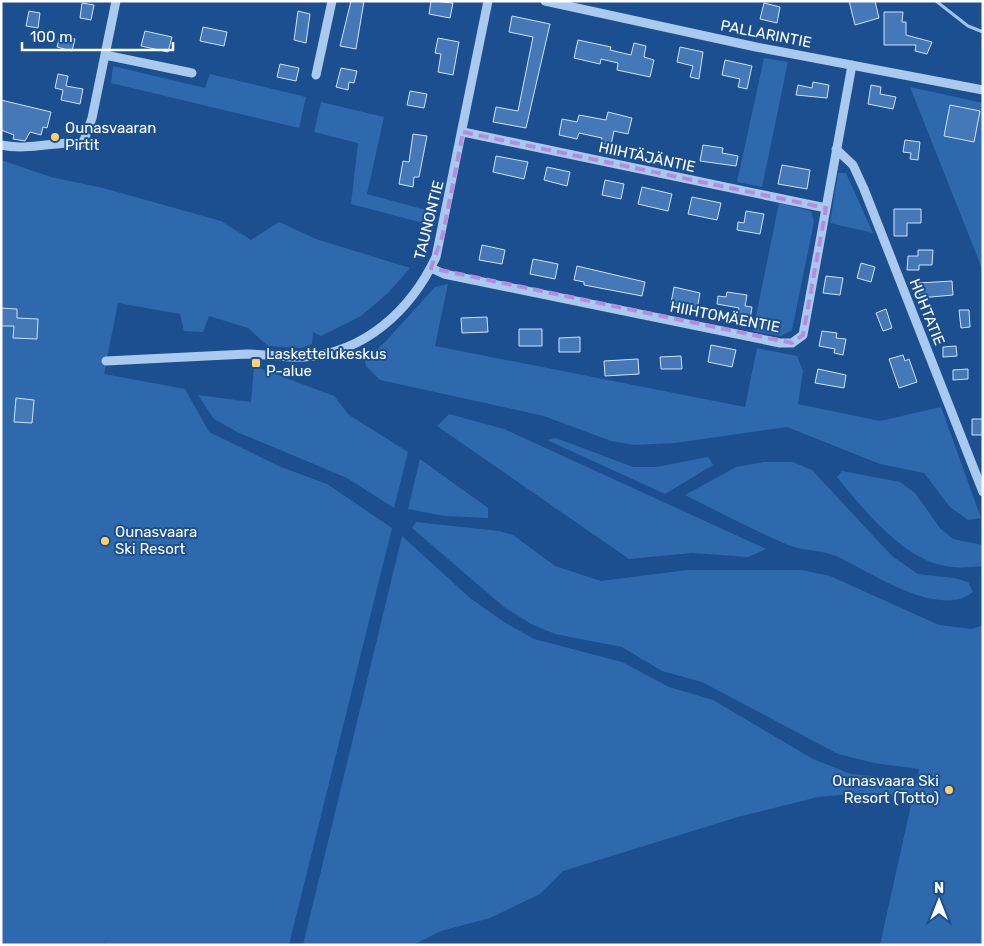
<svg xmlns="http://www.w3.org/2000/svg" width="984" height="946" font-family="Rubik,sans-serif">
	<style>
		.green { fill: #2e69ad }
		.lines { fill: none; stroke-linecap: round; stroke-linejoin: round }
		.stream { stroke: #9cc4f0; stroke-width: 3 }
		.building { fill: #4478b7; stroke: #cfe3fa }
		.minor { stroke: #a9c9ee; stroke-width: 9 }
		.marked { fill: none; stroke: #b68bdc; stroke-width: 4; stroke-dasharray: 10 6; stroke-linejoin: round }
		.poi-dot { fill: #ffd166; stroke: #1b4f8f; stroke-width: 2 }
		.labels { text-anchor: middle; dominant-baseline: central; stroke-width: 4; stroke-linejoin: round; paint-order: stroke }
		.street-label { font-size: 15px; fill: #fff; stroke: #1b4f8f }
		.poi-label { font-size: 15px; fill: #fff; stroke: #1b4f8f; text-anchor: start }
	</style>
	<rect width="100%" height="100%" fill="#1b4f8f"/>
	<!-- green -->
	<path class="green" d="M764 58 788 62 762 187 737 182Z
		M113 66 205 88 210 74 306 97 299 128 111 83Z
		M910 87 983 103V271Z
		M321 102 384 117 367 194 437 213 423 223 351 204 358 143 314 132Z
		M1 160 51 177 103 188 221 221 251 240 279 222 316 239 410 268 388 293 361 316 321 336 313 332 312 344 301 348 268 346 248 328 209 316 203 332 184 331 180 314 118 303 104 374 185 389 209 432 281 467 327 484 392 528 289 945H105L106 939 104 945H1Z
		M838 173H846L873 233 830 223Z
		M779 203 811 211 814 222 792 330 781 336 753 331Z
		M448 284 435 346 745 407 757 348 797 356 803 371 798 404 880 421 941 407 981 518 968 520 950 507 924 473 880 464 787 427 675 443 634 445 611 441 544 416 380 380 366 366 365 361 386 341 435 287Z
		M254 366 334 396 349 415 408 452 394 508 347 478 237 432 214 419 198 395 251 402Z
		M449 414 504 429 766 549 748 557 692 553 629 559 437 426Z
		M556 438 633 467H656L708 457 713 465 665 494 547 440Z
		M420 459 488 508V518L444 516 408 509Z
		M764 462H793L812 470 892 556 918 574 954 578 968 582 973 592C939 620 869 571 836 556 821 550 803 551 788 545 753 530 719 512 685 495L736 467Z
		M842 471 900 482 915 493 940 528 953 539 983 545V566C969 567 954 569 941 565 902 557 861 507 837 477Z
		M416 522 499 531 513 535 555 566 601 581 687 570H802L830 576 939 625 972 629 983 625V945H880L913 796 862 793 818 797 738 817 563 871 540 894 490 918 441 931 413 945H303L402 536 470 598 504 622 534 639 622 662 669 687 713 700 813 759 851 774 890 778 916 784 919 769 874 763 838 754 702 682 662 671 622 647 555 634 531 624 504 607 412 528Z"/>
	<g class="lines">
		<!-- stream -->
		<path class="stream" d="M936 1 968 26 983 32"/>
	</g>
	<!-- building -->
	<path class="building" d="M351 1H364L356 49 340 46Z
		M431 1 453 3 450 18 429 14Z
		M849 1H875L879 18 855 25Z
		M82 3 94 5 91 20 80 18Z
		M764 3 780 7 777 23 760 19Z
		M29 11 40 13 38 28 26 26Z
		M298 11 310 14 306 43 294 40Z
		M884 12H903L902 22H906V35L932 42 927 54 915 51 916 45H884Z
		M512 16 550 24 526 128 493 122 496 107 518 111 533 37 509 32Z
		M203 27 227 32 224 46 200 41Z
		M145 31 172 37 168 52 141 46Z
		M60 36 75 39 72 51 57 47Z
		M438 38 459 42 453 75 438 72 441 54 435 53Z
		M578 40 611 47 610 50 631 55 634 43 646 46 644 57 654 60 650 77 617 70 618 63 601 59 600 64 574 58Z
		M680 47 703 52 699 79 690 77 693 66 677 62Z
		M725 60 752 66 747 89 738 87 740 79 722 75Z
		M280 64 299 68 296 81 277 77Z
		M341 68 357 71 354 83 349 82 348 90 336 87Z
		M58 74 68 76 66 86 83 89 80 104 61 100 63 90 55 88Z
		M813 82 829 85 827 98 796 95 798 85 812 88Z
		M871 85 881 87 880 94 896 97 893 109 868 104Z
		M410 91 427 94 424 108 407 105Z
		M1 100 51 112 47 128 43 127 41 135 30 132 25 141 13 139 14 135 1 130Z
		M950 105 980 111 974 142 944 136Z
		M608 112 632 118 628 134 614 131 611 145 601 143 602 138 579 133 577 139 559 135 562 119 577 122 579 115 606 120Z
		M413 134 427 136 419 177H414L413 187 399 184 403 161 409 162Z
		M905 140 920 142 918 160 910 159 911 153 903 152Z
		M703 145 723 148 722 153 738 156 736 166 700 161Z
		M496 156 528 162 524 179 493 172Z
		M782 165 810 170 807 189 778 184Z
		M547 167 570 172 567 186 544 180Z
		M605 180 624 184 621 199 602 195Z
		M642 187 672 194 668 211 638 204Z
		M692 197 721 203 717 220 688 214Z
		M894 209H921V223H907V236H894Z
		M746 211 764 214 760 234 737 230 738 222 744 223Z
		M482 245 505 250 502 264 479 260Z
		M918 250H933L932 265H919V270H907L908 256H918Z
		M533 259 558 264 555 279 530 274Z
		M861 263 875 267 871 282 857 278Z
		M577 266 645 282 642 296 584 285V282L574 280Z
		M826 276 843 278 840 295 823 293Z
		M952 281 953 295 920 298 919 283Z
		M674 287 700 293 697 309 671 303Z
		M727 292 747 295 745 306 752 307 750 320 737 318 739 308 717 304 718 296 726 297Z
		M1 308 17 309V318L38 319 37 339 13 338 14 326H1Z
		M886 309 892 328 883 331 876 313Z
		M959 310H969L970 327 961 328Z
		M487 317 488 332 462 333 461 318Z
		M519 329H542V346H519Z
		M822 331 837 333 836 338 846 339 843 355 834 353 835 349 819 346Z
		M580 337V352H559V338Z
		M711 345 736 350 732 367 708 362Z
		M956 346 957 356 943 357V347Z
		M903 355 905 361 909 359 917 382 899 388 889 359Z
		M681 356 682 369H661L660 357Z
		M638 359 639 374 605 376 604 361Z
		M818 369 846 375 844 388 815 383Z
		M968 369V379L953 380V370Z
		M16 398 34 400 32 423 14 422Z
		M972 419H983V435H972Z"/>
	<g class="lines">
		<!-- minor -->
		<path class="minor" d="M545 1 756 47 983 90
			M105 55 192 73
			M316 75 332 1
			M463 132 826 208
			M1 145C28 151 56 141 83 143L92 118 116 1
			M836 149 853 165 864 189 983 492
			M431 268 444 274 780 343H792L803 335 852 65
			M106 361C153 359 200 356 247 354 266 354 284 358 304 357 365 353 411 310 436 257L488 1"/>
	</g>
	<!-- marked area -->
	<path class="marked" d="M463 132 826 208 803 335 792 343 431 268 443 234Z"/>
	<!-- markers -->
	<g class="poi-dot">
		<circle cx="55" cy="137" r="5"/>
		<rect x="251" y="358" width="10" height="10" rx="2.5"/>
		<circle cx="105" cy="541" r="5"/>
		<circle cx="949" cy="790" r="5"/>
	</g>
	<g class="labels">
		<!-- street labels -->
		<g class="street-label">
			<text transform="translate(766 34) rotate(11)">PALLARINTIE</text>
			<text transform="translate(647 157) rotate(12)">HIIHTÄJÄNTIE</text>
			<text transform="translate(429 220) rotate(-76)">TAUNONTIE</text>
			<text transform="translate(927 312) rotate(68)">HUHTATIE</text>
			<text transform="translate(725 317) rotate(11)">HIIHTOMÄENTIE</text>
		</g>
		<!-- poi labels -->
		<g class="poi-label">
			<text x="65" y="128">Ounasvaaran<tspan x="65" dy="17">Pirtit</tspan></text>
			<text x="266" y="354">Laskettelukeskus<tspan x="266" dy="17">P-alue</tspan></text>
			<text x="115" y="532">Ounasvaara<tspan x="115" dy="17">Ski Resort</tspan></text>
			<text x="939" y="781" text-anchor="end">Ounasvaara Ski<tspan x="939" dy="17">Resort (Totto)</tspan></text>
		</g>
	</g>
	<!-- border -->
	<rect width="984" height="946" fill="none" stroke="#ffffff" stroke-width="5"/>
	<!-- north arrow -->
	<g transform="translate(939 901)" stroke="#1b4f8f" stroke-width="4" paint-order="stroke">
	<path d="M0-4L9 19L0 12L-9 19Z" fill="#ffffff"/>
	<text y="-8" font-size="14" font-weight="bold" text-anchor="middle" fill="#ffffff">N</text>
	</g>
	<!-- scale -->
	<path d="M22 42v8h151v-8" fill="none" stroke="#ffffff" stroke-width="2.5"/>
	<text x="30" y="42" font-size="15" fill="#ffffff" stroke="#1b4f8f" stroke-width="4" paint-order="stroke">100 m</text>
</svg>
